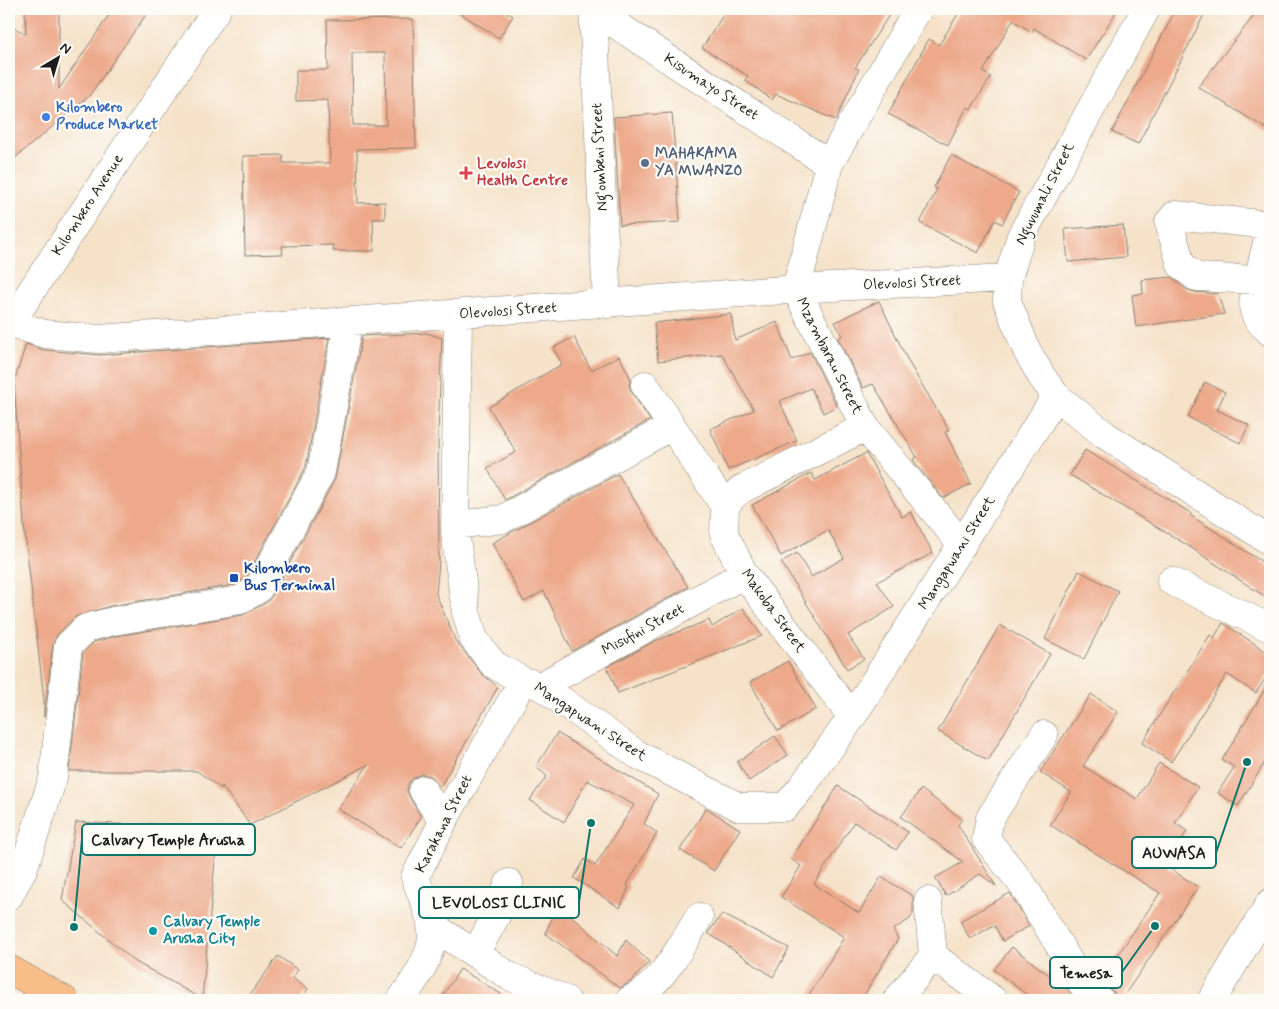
<svg xmlns="http://www.w3.org/2000/svg" width="1279" height="1009" font-family="Mynerve,sans-serif">
	<style>
		.building { fill: #eda98a; fill-rule: evenodd }
		.lines { fill: none; stroke-linecap: round; stroke-linejoin: round }
		.minor-casing { stroke: #887f72; stroke-width: 29 }
		.major-casing { stroke: #887f72; stroke-width: 29 }
		.minor { stroke: #fff; stroke-width: 28 }
		.major { stroke: #f8bd89; stroke-width: 28 }
		.shop-dot { fill: #3f7fe0; stroke: #fdfcf7; stroke-width: 2 }
		.service-dot { fill: #5c6f8a; stroke: #fdfcf7; stroke-width: 2 }
		.health-dot { fill: #e0444e; stroke: #fdfcf7; stroke-width: 2 }
		.transit-dot { fill: #1a4fb4; stroke: #fdfcf7; stroke-width: 2 }
		.culture-dot { fill: #0f9aa8; stroke: #fdfcf7; stroke-width: 2 }
		.labels { text-anchor: middle; dominant-baseline: central; stroke-width: 4.5; stroke-linejoin: round; paint-order: stroke }
		.street-label { font-size: 15px; fill: #1c1c1c; stroke: #fdfcf7 }
		.shop-label { font-size: 15px; font-weight: bold; fill: #366cbe; stroke: #fdfcf7; text-anchor: start }
		.service-label { font-size: 15px; font-weight: bold; fill: #4e5e75; stroke: #fdfcf7; text-anchor: start }
		.health-label { font-size: 15px; font-weight: bold; fill: #be3a42; stroke: #fdfcf7; text-anchor: start }
		.transit-label { font-size: 15px; font-weight: bold; fill: #164399; stroke: #fdfcf7; text-anchor: start }
		.culture-label { font-size: 15px; font-weight: bold; fill: #0d838f; stroke: #fdfcf7; text-anchor: start }
		.leader { fill: none; stroke: #0f766e; stroke-width: 2 }
		.callout-dot { fill: #0f766e; stroke: #fdfcf7; stroke-width: 2 }
		.callout { fill: #fdfcf7; stroke: #0f766e; stroke-width: 2 }
		.callout-label { font-size: 16px; text-anchor: middle; font-weight: bold; fill: #1c1c1c }
	</style>
	<rect width="100%" height="100%" fill="#fdfcf7"/>
	<filter id="ink" filterUnits="userSpaceOnUse"><feTurbulence type="fractalNoise" baseFrequency=".02" numOctaves="2"/><feDisplacementMap in="SourceGraphic" scale="10" xChannelSelector="R" yChannelSelector="G"/><feConvolveMatrix kernelMatrix="1 2 1 2 8 2 1 2 1" color-interpolation-filters="sRGB"/></filter>
	<filter id="wash" filterUnits="userSpaceOnUse"><feTurbulence type="fractalNoise" baseFrequency=".0096" numOctaves="4" result="noise"/><feDisplacementMap in="SourceGraphic" scale="20" xChannelSelector="R" yChannelSelector="G"/><feGaussianBlur stdDeviation="1.12" result="paint"/><feColorMatrix in="noise" values="0 0 0 0 0 0 0 0 0 0 0 0 0 0 0 0 0 1.4 0 .05"/><feComposite in="paint" operator="in"/></filter>
	<g filter="url(#wash)">
		<rect width="100%" height="100%" fill="#f5e2c9"/>
		<g id="blocks">
			<!-- building -->
			<path class="building" d="M25 9H59V89L113 9H150L89 96 9 163V25L26 34Z
				M453 9H502L513 16 499 38Z
				M727 9H893L855 68 859 69 836 120 776 94 772 100 745 80 748 76 702 48Z
				M961 9H1118L1086 60 1034 28 1032 32 1013 20 983 72 991 77 971 109 967 107 948 145 888 114 929 39 939 45Z
				M1176 9H1207L1138 144 1112 132Z
				M1259 9H1270V131L1198 87Z
				M413 19 416 148 357 149 358 203 385 202V219H373L374 251H333V245L282 246 283 254 245 255 243 156 283 155V163H330L328 100 296 101V70H328L327 20ZM352 53H385L386 125H353Z
				M672 113 680 222 620 225 614 117Z
				M951 155 1019 192 1002 224 995 220 978 253 920 223 937 189 934 187Z
				M1123 225 1126 257 1068 262 1065 229Z
				M1171 277 1186 289 1195 292 1218 294 1224 314 1136 327 1132 295 1143 294 1142 280Z
				M879 301 909 363 949 430 945 432 971 484 943 498 916 464 913 459 917 457 873 384 863 388 838 338 842 336 835 322Z
				M731 314 735 340 777 322 792 360 810 352 837 406 823 413 811 388 780 401 797 441 728 470 710 429 754 410 722 354 658 361 654 323Z
				M427 333 442 338 438 432 439 562 436 594 455 640 481 673 498 687 440 787 431 776 423 774 415 777 409 782 407 790 410 798 421 817 401 848 338 809 368 765 250 825 222 786V789L197 771H69L83 653 94 642 116 636 243 615 267 602 272 596 335 479 362 336Z
				M574 337 591 370 619 356 631 379 629 386 632 393 650 420 505 500 487 468 516 452 489 407 562 364 553 348Z
				M329 338 306 467 246 578 234 585 110 606 75 617 57 635 53 644 44 717V700L24 525 14 382 26 344 44 350 100 355Z
				M1205 382 1225 392 1217 410 1249 425 1240 443 1188 417Z
				M1085 450 1191 513 1190 515 1270 567V600L1187 545 1070 475Z
				M866 453 902 517 911 512 933 553 877 582 894 607 848 635 864 659 847 669 781 562 797 553 811 577 844 558 828 530 781 556 752 505 811 473 815 480Z
				M618 474 688 587 572 651 544 591 524 602 492 543Z
				M1079 571 1118 591 1084 659 1045 639Z
				M743 608 762 636 618 693 607 667 655 641 709 620 712 627Z
				M1223 623 1270 654V671L1256 693 1227 674 1171 762 1142 743 1210 635 1214 638Z
				M1000 625 1050 654 988 761 938 731Z
				M788 661 816 709 778 731 750 682Z
				M1270 681V754L1238 806 1218 793 1234 767 1222 760Z
				M1091 694 1118 712 1083 766 1137 799 1159 763 1198 787 1175 823 1187 831 1166 866 1198 887 1121 1000H1116L1114 992 1100 981 1160 893 1050 825 1071 792 1040 772Z
				M557 733 658 794 644 824 657 833 627 885 629 887 620 908 574 878 585 859 595 866 634 805 587 780 564 822 530 800 547 776 536 767Z
				M775 736 788 755 749 781 737 762Z
				M838 786 908 832 896 850 854 822 814 884 859 913 881 877 913 896V913L910 919 893 930 898 939 861 1000H806L844 937 781 897 801 866 791 859Z
				M921 789 962 819 958 825 996 886 980 874 946 896 935 878 963 862 901 817Z
				M706 808 740 829 714 871 680 850Z
				M76 822 218 829 202 999 134 961 62 900Z
				M1010 893 1029 926 1003 941 994 925 970 939 960 921Z
				M559 905 617 956 626 940 649 962 632 981 620 988 545 933Z
				M722 914 789 948 773 977 708 933Z
				M1012 947 1066 988 1075 1000H1034L994 970Z
				M278 956 298 970 292 978 308 989 299 1000H246Z
				M460 969 511 1000H440Z"/>
		</g>
	</g>
	<g filter="url(#ink)">
		<use href="#blocks" fill-opacity="0" stroke="#887f72" stroke-width="1"/>
		<g class="lines">
			<!-- minor casing -->
			<g class="minor-casing">
				<path id="minor" d="M592 9 829 164
					M593 9 607 304
					M918 9 829 164 796 289 865 427 962 545
					M1146 9 1021 236 1008 278 1007 301 1027 351 1042 377 1056 396 1105 435 1270 541
					M1270 286 1258 280 1270 230 1260 224 1175 215 1169 222 1181 265 1196 277 1258 280C1252 306 1248 313 1270 332
					M458 315 455 532 466 612 474 639 493 664 523 681 541 686 638 755 739 807H785L802 787 852 717 1056 396
					M10 323 45 334 99 339 813 288 1008 278
					M9 325 217 9
					M645 385 725 507
					M455 525 503 519 672 426
					M1171 581 1270 628
					M541 686 744 574
					M852 717 744 574 724 534 725 507 732 497 742 489 865 427
					M1044 735 990 818 986 839 1023 885 1080 980 1089 993 1100 1000
					M423 790 443 822
					M9 896 24 867 53 778 68 646 86 628 113 621 240 600 258 589 321 472 348 323
					M928 901 933 956 993 1000
					M431 925 509 976 566 1000
					M476 952 495 918 509 883
					M401 1000C412 984 431 958 432 937 433 918 421 895 415 877L445 818 523 681
					M630 1000C662 985 681 946 699 917
					M897 1000 933 956
					M1212 1000 1270 903"/>
			</g>
			<!-- major casing -->
			<g class="major-casing">
				<path id="major" d="M9 969 64 1000"/>
			</g>
			<!-- minor -->
			<use href="#minor" class="minor"/>
			<!-- major -->
			<use href="#major" class="major"/>
		</g>
	</g>
	<!-- markers -->
	<circle class="shop-dot" cx="46" cy="117" r="5"/>
	<circle class="service-dot" cx="645" cy="163" r="5"/>
	<path class="health-dot" d="M463.5 165.5h5v5h5v5h-5v5h-5v-5h-5v-5h5z"/>
	<rect class="transit-dot" x="229" y="573" width="10" height="10" rx="2.5"/>
	<circle class="culture-dot" cx="153" cy="931" r="5"/>
	<g class="labels">
		<!-- street labels -->
		<g class="street-label">
			<text transform="translate(711 87) rotate(33)">Kisumayo Street</text>
			<text transform="translate(600 157) rotate(-93)">Ng'ombeni Street</text>
			<text transform="translate(1045 194) rotate(-63)">Nguvumali Street</text>
			<text transform="translate(88 205) rotate(-57)">Kilombero Avenue</text>
			<text transform="translate(912 283) rotate(-3)">Olevolosi Street</text>
			<text transform="translate(508 311) rotate(-4)">Olevolosi Street</text>
			<text transform="translate(829 356) rotate(63)">Mzambarau Street</text>
			<text transform="translate(957 553) rotate(-58)">Mangapwani Street</text>
			<text transform="translate(773 611) rotate(54)">Makoba Street</text>
			<text transform="translate(643 630) rotate(-29)">Misufini Street</text>
			<text transform="translate(590 722) rotate(33)">Mangapwani Street</text>
			<text transform="translate(444 824) rotate(-63)">Karakana Street</text>
		</g>
		<!-- shop labels -->
		<g class="shop-label">
			<text x="56" y="108">Kilombero<tspan x="56" dy="17">Produce Market</tspan></text>
		</g>
		<!-- service labels -->
		<g class="service-label">
			<text x="655" y="154">MAHAKAMA<tspan x="655" dy="17">YA MWANZO</tspan></text>
		</g>
		<!-- health labels -->
		<g class="health-label">
			<text x="477" y="164">Levolosi<tspan x="477" dy="17">Health Centre</tspan></text>
		</g>
		<!-- transit labels -->
		<g class="transit-label">
			<text x="244" y="569">Kilombero<tspan x="244" dy="17">Bus Terminal</tspan></text>
		</g>
		<!-- culture labels -->
		<g class="culture-label">
			<text x="163" y="922">Calvary Temple<tspan x="163" dy="17">Arusha City</tspan></text>
		</g>
	</g>
	<!-- callouts -->
	<path class="leader" d="M74 927L82 839M1247 762L1216 853M591 823L579 902M1155 926L1122 972"/>
	<g class="callout-dot">
		<circle cx="74" cy="927" r="5"/>
		<circle cx="1247" cy="762" r="5"/>
		<circle cx="591" cy="823" r="5"/>
		<circle cx="1155" cy="926" r="5"/>
	</g>
	<g class="callout">
		<rect x="82" y="824" width="173" height="31" rx="5"/>
		<rect x="1132" y="837" width="84" height="31" rx="5"/>
		<rect x="419" y="887" width="160" height="31" rx="5"/>
		<rect x="1050" y="957" width="72" height="31" rx="5"/>
	</g>
	<g class="callout-label">
		<text x="168" y="845">Calvary Temple Arusha</text>
		<text x="1174" y="858">AUWASA</text>
		<text x="499" y="908">LEVOLOSI CLINIC</text>
		<text x="1086" y="978">Temesa</text>
	</g>
	<!-- margin -->
	<rect width="1279" height="1009" fill="none" stroke="#fdfcf7" stroke-width="30"/>
	<!-- north arrow -->
	<g transform="translate(58 58) rotate(38)" stroke="#fdfcf7" stroke-width="4" paint-order="stroke">
	<path d="M0-4L9 19L0 12L-9 19Z" fill="#1c1c1c"/>
	<text y="-8" font-size="14" font-weight="bold" text-anchor="middle" fill="#1c1c1c">N</text>
	</g>
</svg>
